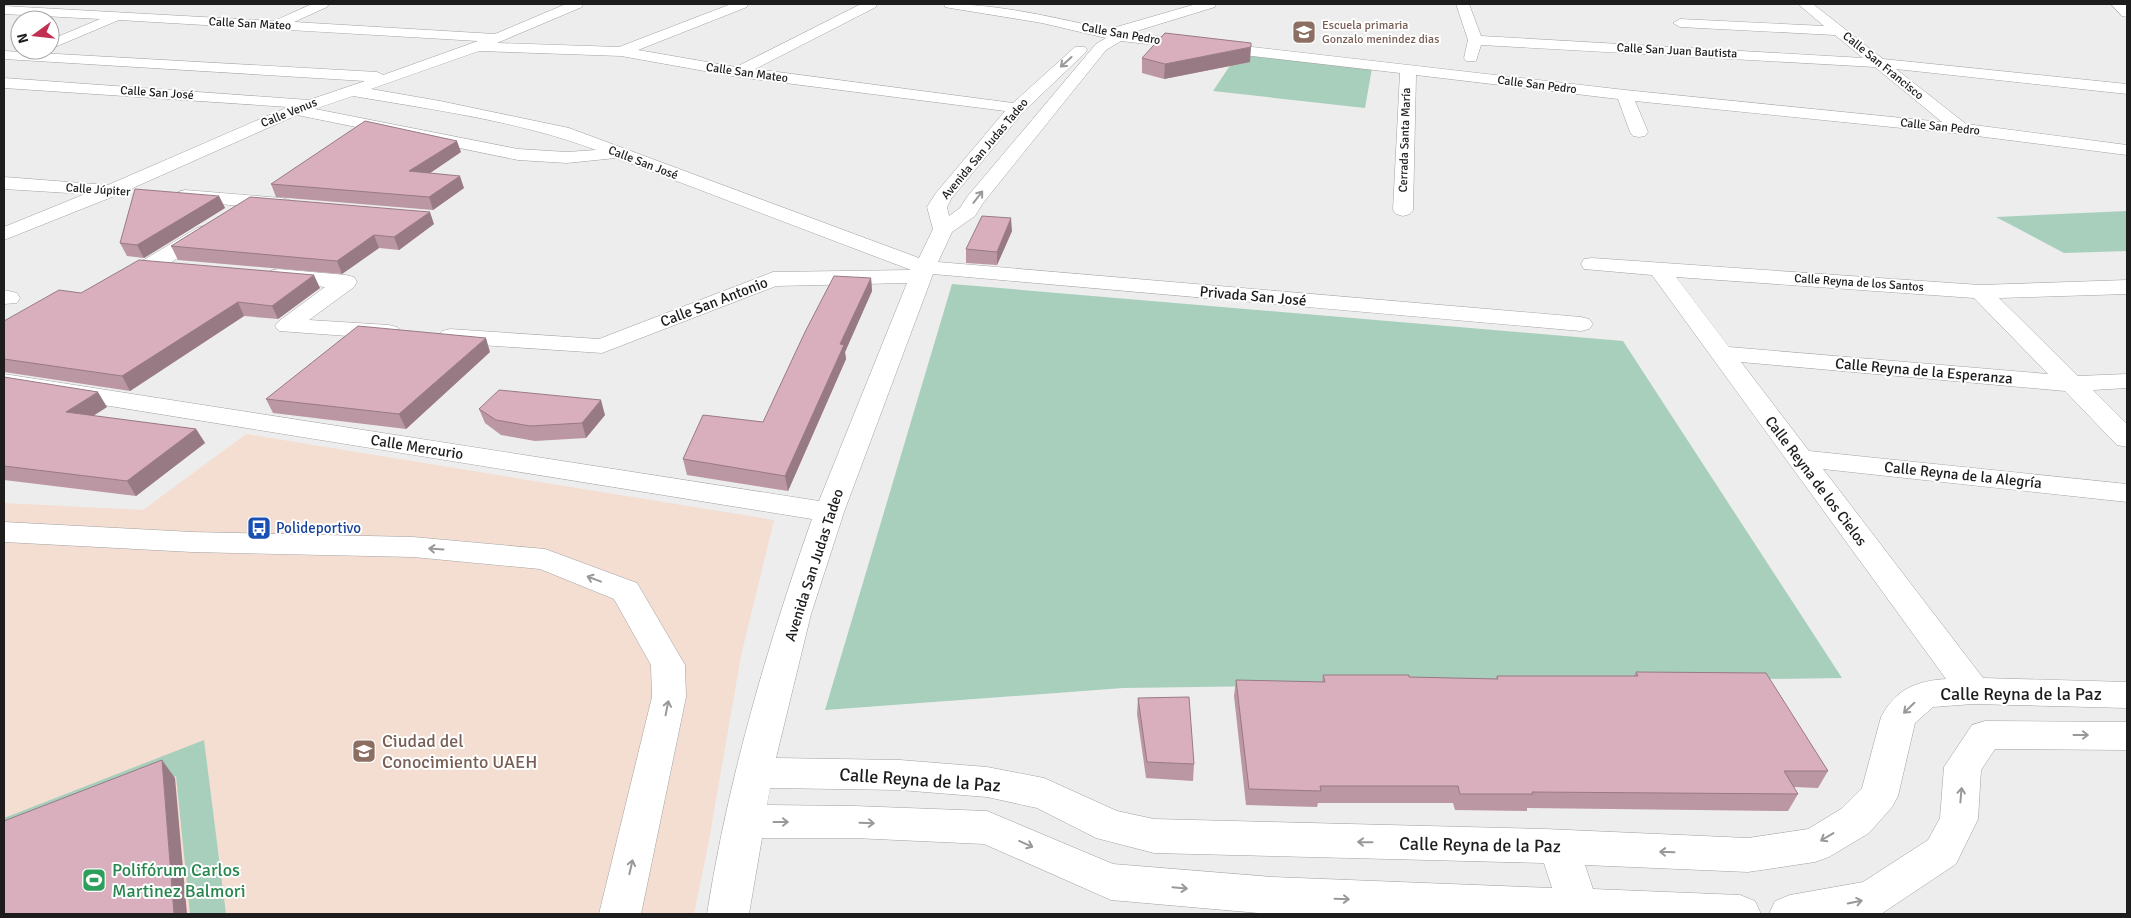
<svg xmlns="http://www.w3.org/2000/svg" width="2131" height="918" font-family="Signika,sans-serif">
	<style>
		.education { fill: #f4ded1 }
		.green { fill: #a7cfbc }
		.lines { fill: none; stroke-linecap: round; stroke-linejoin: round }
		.minor-casing { stroke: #a1a1a2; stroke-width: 1 }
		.minor { fill: #fff; fill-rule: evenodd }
		.wall { fill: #bb96a3 }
		.shaded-wall { fill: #987a85 }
		.building { fill: #d9afbe; stroke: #987a85 }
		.oneway { stroke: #999 }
		.labels { text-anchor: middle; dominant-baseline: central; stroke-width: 4; stroke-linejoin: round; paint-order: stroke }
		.far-street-label { font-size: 12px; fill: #1d1d1d; stroke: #fff }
		.far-education-label { font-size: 12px; fill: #785e54; stroke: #fff; text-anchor: start }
		.street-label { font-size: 15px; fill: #1d1d1d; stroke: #fff }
		.transit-label { font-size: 15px; fill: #164399; stroke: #fff; text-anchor: start }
		.near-street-label { font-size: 18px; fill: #1d1d1d; stroke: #fff }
		.near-education-label { font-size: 18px; fill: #785e54; stroke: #fff; text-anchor: start }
		.near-leisure-label { font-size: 18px; fill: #27864d; stroke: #fff; text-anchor: start }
	</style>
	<rect width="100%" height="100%" fill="#ededee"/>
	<!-- education -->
	<path class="education" d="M246 434 774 520 741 656 708 846 694 914H4V503L143 510Z"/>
	<!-- green -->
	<path class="green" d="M1237 55 1372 68 1365 108 1213 91Z
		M2127 211V251L2064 253 1996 217Z
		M952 284 1623 341 1842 678 1123 688 825 710Z
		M204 740 226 914H190L176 776 4 844V818Z"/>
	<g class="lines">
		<!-- minor casing -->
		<g class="minor-casing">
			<path id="minor" d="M312 4H329L327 7 294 22 495 34 566 4H583L582 7 497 43 619 47 731 4H748L747 7 638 50 736 67 861 4H877L876 7 755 69 1013 103 1075 47H1085L1087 50 1085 53 1023 112 951 199 947 207 949 216 960 208 967 197 1096 44 1106 38 1042 23 950 8 945 7 944 4C1000 4 1056 18 1111 30L1113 28 1196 4H1216L1215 7 1130 33 1625 90 1942 122 1875 67 1481 45 1476 61H1466L1464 58 1468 40 1456 4H1469L1481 36 1863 58 1835 35 1680 27 1673 23 1680 19 1824 26 1798 4H1813L1883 59 2127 84V94L1896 69 1966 124 2127 145V155L1961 134 1635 101 1648 132 1645 136 1639 137 1633 136 1630 132 1618 99 1416 75 1413 210 1410 214 1403 216 1396 214 1393 210 1400 73 1121 41 1106 50 983 203 975 216 952 232 938 262 1581 317 1589 319 1593 324 1589 329 1581 331 933 274 844 512 811 614 776 758 900 760 987 767 1044 778 1117 811 1154 819 1545 829 1748 838 1808 829 1841 809 1862 788 1881 717C1896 689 1916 681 1946 679L1652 275 1584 269 1581 264 1584 259 1592 258 1980 285 2127 280V294L1999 298 2078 376 2127 374V388L2093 390 2127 424V447L2117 445 2065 391 1741 362 1809 451 2127 484V502L1823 469 1983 678 2127 682V708L1973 704 1933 707 1915 723 1898 796 1892 807 1869 833 1829 857 1815 862 1748 872 1585 865 1593 889 1740 895 1755 901 1761 914H1270L1111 900 984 844 854 838H762L749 914H707C728 779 767 647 812 519L4 389V374L819 501 907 283 776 286 602 353 450 343 442 341 438 336 442 331 450 329 599 339 773 272 911 270 616 158 567 163 518 160 297 115 117 195 4 240V227L85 194 4 189V177L108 185 288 107 4 88V78L309 100 365 81 4 59V51L377 72 383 75 478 41 119 20 50 49V40L100 19 4 14V6L274 21ZM479 51 621 56 738 77 1005 111 936 193 927 207 933 229 919 258 569 128 440 101 371 89ZM353 96C434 110 519 121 596 150L567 152 518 149 315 109ZM1676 277 1974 298 2048 374 1729 347ZM770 788 900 790 987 797 1037 808 1096 838 1154 853 1544 863 1552 888 1273 877 1113 864 987 811 854 806 767 805Z
				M2111 4H2125L2127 6V17L2122 16Z
				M185 190 282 198 289 200 292 204 289 208 282 210 178 200 175 196 178 192Z
				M204 226 211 228 214 232 211 236 158 271 150 272 142 271 139 266 142 261 197 228Z
				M278 269 346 275 354 277 357 282 354 287 309 320 389 325 397 327 401 332 397 337 389 339 279 331 275 326 279 321 325 287 270 281 267 276 270 271Z
				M4 290 17 293 20 298 17 303 4 304Z
				M4 522 192 532 413 537 545 549 637 583 685 665 686 697 641 914H599L652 697 651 665 614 599 540 569 413 557 192 552 4 542Z
				M1985 721 2127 722V750L1995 749 1981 770 1978 819 1956 864 1881 914H1769L1775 901 1790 895 1863 882 1928 840 1940 818 1944 767 1972 725Z"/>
		</g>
		<!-- minor -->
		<use href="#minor" class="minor"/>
	</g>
	<!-- wall -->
	<path class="wall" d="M1142 58 1250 62 1164 79 1142 73Z
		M461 152 430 173 464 188 433 210 276 197 271 184Z
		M219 196 225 208 144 258 127 256 120 243Z
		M434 224 399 250 379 248 342 274 178 260 171 246Z
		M1012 231 997 265 966 263V249Z
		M871 278 872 291 845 352 846 359 788 491 687 475 683 459 763 422Z
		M320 288 278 319 244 316 130 391 4 372V321L81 293Z
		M490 352 406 429 273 413 266 399Z
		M4 377 107 407 93 416 196 429 205 443 136 496 4 480Z
		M479 409 605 415 586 438 535 441 501 435 485 423Z
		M1636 672 1828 771 1818 788 1794 787 1798 794 1788 811 1527 808V811L1455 810 1453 803H1318L1317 807 1246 805 1234 696 1236 680 1322 682 1323 675 1496 679 1497 676H1634Z
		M1138 698 1194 764 1193 781 1146 778 1137 714Z"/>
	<!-- shaded-wall -->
	<path class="shaded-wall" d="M1251 47 1250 62 1164 79 1165 64Z
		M457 141 461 152 414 184 409 171Z
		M460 176 464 188 433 210 429 197Z
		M219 196 225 208 144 258 137 245Z
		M430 212 434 224 399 250 394 237Z
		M1011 218 1012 231 997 265V252Z
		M374 235 379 248 342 274 337 261Z
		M314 275 320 288 278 319 272 306Z
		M871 278 872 291 845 352 846 359 788 491 785 476 840 344Z
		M238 302 244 316 130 391 122 376Z
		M486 338 490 352 406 429 399 414Z
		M98 392 107 407 75 427 66 412Z
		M601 400 605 415 586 438 582 423Z
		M196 429 205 443 136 496 127 481Z
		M162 760 175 778 187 914H174Z"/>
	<!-- building -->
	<path class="building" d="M1165 33 1251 43V47L1165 64 1142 58Z
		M365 121 457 141 409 171 460 176 429 197 271 184Z
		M135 189 219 196 137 245 120 243Z
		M250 197 430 212 394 237 374 235 337 261 171 246Z
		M982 216 1011 218 997 252 966 249Z
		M139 260 314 275 272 306 238 302 122 376 4 359V321L59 290 81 293Z
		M834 276 871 278 840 344 844 345 785 476 683 459 703 415 763 422 805 332Z
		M358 326 486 338 399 414 266 399Z
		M4 377 98 392 66 412 196 429 127 481 4 466Z
		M499 390 601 400 582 423 530 426 496 420 479 409Z
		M1636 672 1766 673 1828 771H1784L1798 794 1532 792 1533 794H1460L1458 786H1320L1321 791 1249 789 1236 680 1325 682 1323 675H1409V677L1498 679 1497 676H1638Z
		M1189 697 1194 764 1147 762 1138 698Z
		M162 760 174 914H4V821Z"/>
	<!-- one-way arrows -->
	<defs><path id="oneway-shaft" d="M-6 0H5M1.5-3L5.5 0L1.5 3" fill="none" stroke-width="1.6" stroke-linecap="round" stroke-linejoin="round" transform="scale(1.25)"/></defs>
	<g class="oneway">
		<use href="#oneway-shaft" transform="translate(1066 62) rotate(138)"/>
		<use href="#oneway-shaft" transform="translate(978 197) rotate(-52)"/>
		<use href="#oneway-shaft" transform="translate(436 549) rotate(-176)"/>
		<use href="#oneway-shaft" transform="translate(594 579) rotate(-159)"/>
		<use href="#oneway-shaft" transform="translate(667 708) rotate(-79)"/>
		<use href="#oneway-shaft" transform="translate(1909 708) rotate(136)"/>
		<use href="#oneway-shaft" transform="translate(2081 735)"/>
		<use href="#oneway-shaft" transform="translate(1961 795) rotate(-85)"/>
		<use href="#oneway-shaft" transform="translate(781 822)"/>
		<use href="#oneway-shaft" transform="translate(867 823) rotate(2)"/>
		<use href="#oneway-shaft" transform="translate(1827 837) rotate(149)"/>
		<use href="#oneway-shaft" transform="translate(1365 842) rotate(-179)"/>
		<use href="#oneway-shaft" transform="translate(1026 844) rotate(24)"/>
		<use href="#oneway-shaft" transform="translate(1667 852) rotate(-178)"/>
		<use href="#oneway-shaft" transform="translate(631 867) rotate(-77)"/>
		<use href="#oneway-shaft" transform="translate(1180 888) rotate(5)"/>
		<use href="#oneway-shaft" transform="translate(1342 899) rotate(2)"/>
		<use href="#oneway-shaft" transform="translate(1855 902) rotate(-11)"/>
	</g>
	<!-- icons -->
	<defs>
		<g id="school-square" transform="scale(1.25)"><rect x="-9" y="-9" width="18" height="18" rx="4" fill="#8d6e63" stroke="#fff"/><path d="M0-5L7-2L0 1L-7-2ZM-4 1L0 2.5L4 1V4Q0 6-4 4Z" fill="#fff"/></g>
		<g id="bus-square" transform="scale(1.25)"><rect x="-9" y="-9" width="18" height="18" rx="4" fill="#1a4fb4" stroke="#fff"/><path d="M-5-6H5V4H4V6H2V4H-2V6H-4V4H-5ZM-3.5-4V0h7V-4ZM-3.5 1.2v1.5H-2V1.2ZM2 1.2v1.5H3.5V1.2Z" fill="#fff"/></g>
		<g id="university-square" transform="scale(1.25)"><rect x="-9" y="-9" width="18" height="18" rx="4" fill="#8d6e63" stroke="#fff"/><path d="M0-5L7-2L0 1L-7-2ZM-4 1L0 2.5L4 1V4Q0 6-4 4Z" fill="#fff"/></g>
		<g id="stadium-square" transform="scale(1.25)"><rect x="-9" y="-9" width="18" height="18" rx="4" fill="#2e9e5b" stroke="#fff"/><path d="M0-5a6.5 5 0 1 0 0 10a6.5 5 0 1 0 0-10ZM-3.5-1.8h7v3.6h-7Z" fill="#fff"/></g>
	</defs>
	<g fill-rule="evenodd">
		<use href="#school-square" x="1304" y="32"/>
		<use href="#bus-square" x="259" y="528"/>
		<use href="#university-square" x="364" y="751"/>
		<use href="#stadium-square" x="94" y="880"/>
	</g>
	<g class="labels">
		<!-- far-street labels -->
		<g class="far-street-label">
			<text transform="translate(250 24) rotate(3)">Calle San Mateo</text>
			<text transform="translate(1121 34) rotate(10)">Calle San Pedro</text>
			<text transform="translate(1677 51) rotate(3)">Calle San Juan Bautista</text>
			<text transform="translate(1883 66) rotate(39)">Calle San Francisco</text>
			<text transform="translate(747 73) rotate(8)">Calle San Mateo</text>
			<text transform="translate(1537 85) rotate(7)">Calle San Pedro</text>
			<text transform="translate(157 93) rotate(4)">Calle San José</text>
			<text transform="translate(289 113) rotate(-22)">Calle Venus</text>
			<text transform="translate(1940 127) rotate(6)">Calle San Pedro</text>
			<text transform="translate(1405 140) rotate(-88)">Cerrada Santa María</text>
			<text transform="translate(985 149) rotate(-50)">Avenida San Judas Tadeo</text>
			<text transform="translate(643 163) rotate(21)">Calle San José</text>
			<text transform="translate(98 190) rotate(4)">Calle Júpiter</text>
			<text transform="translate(1859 283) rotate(4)">Calle Reyna de los Santos</text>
		</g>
		<!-- far-education labels -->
		<g class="far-education-label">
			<text x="1322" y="25">Escuela primaria<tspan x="1322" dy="14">Gonzalo menindez dias</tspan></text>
		</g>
		<!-- street labels -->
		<g class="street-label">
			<text transform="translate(1253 296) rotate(5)">Privada San José</text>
			<text transform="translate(714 302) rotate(-21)">Calle San Antonio</text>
			<text transform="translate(1924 371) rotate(5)">Calle Reyna de la Esperanza</text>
			<text transform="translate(417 447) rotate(9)">Calle Mercurio</text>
			<text transform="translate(1963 475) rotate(6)">Calle Reyna de la Alegría</text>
			<text transform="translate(1816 481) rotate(53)">Calle Reyna de los Cielos</text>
			<text transform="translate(814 565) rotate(-72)">Avenida San Judas Tadeo</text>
		</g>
		<!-- transit labels -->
		<g class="transit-label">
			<text x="276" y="528">Polideportivo</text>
		</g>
		<!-- near-street labels -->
		<g class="near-street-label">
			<text x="2021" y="694">Calle Reyna de la Paz</text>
			<text transform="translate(920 780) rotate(4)">Calle Reyna de la Paz</text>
			<text transform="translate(1480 845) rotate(1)">Calle Reyna de la Paz</text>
		</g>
		<!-- near-education labels -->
		<g class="near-education-label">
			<text x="382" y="741">Ciudad del<tspan x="382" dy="21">Conocimiento UAEH</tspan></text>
		</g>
		<!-- near-leisure labels -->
		<g class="near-leisure-label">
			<text x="112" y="870">Polifórum Carlos<tspan x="112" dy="21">Martinez Balmori</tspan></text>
		</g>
	</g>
	<!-- border -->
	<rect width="2131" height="918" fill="none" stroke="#1d1d1d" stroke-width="10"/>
	<!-- north arrow -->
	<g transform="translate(35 35) rotate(255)"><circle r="24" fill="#ffffff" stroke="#a5a5a5"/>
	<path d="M0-4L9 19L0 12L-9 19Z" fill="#c13050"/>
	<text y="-8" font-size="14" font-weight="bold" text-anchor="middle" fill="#1d1d1d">N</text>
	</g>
</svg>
